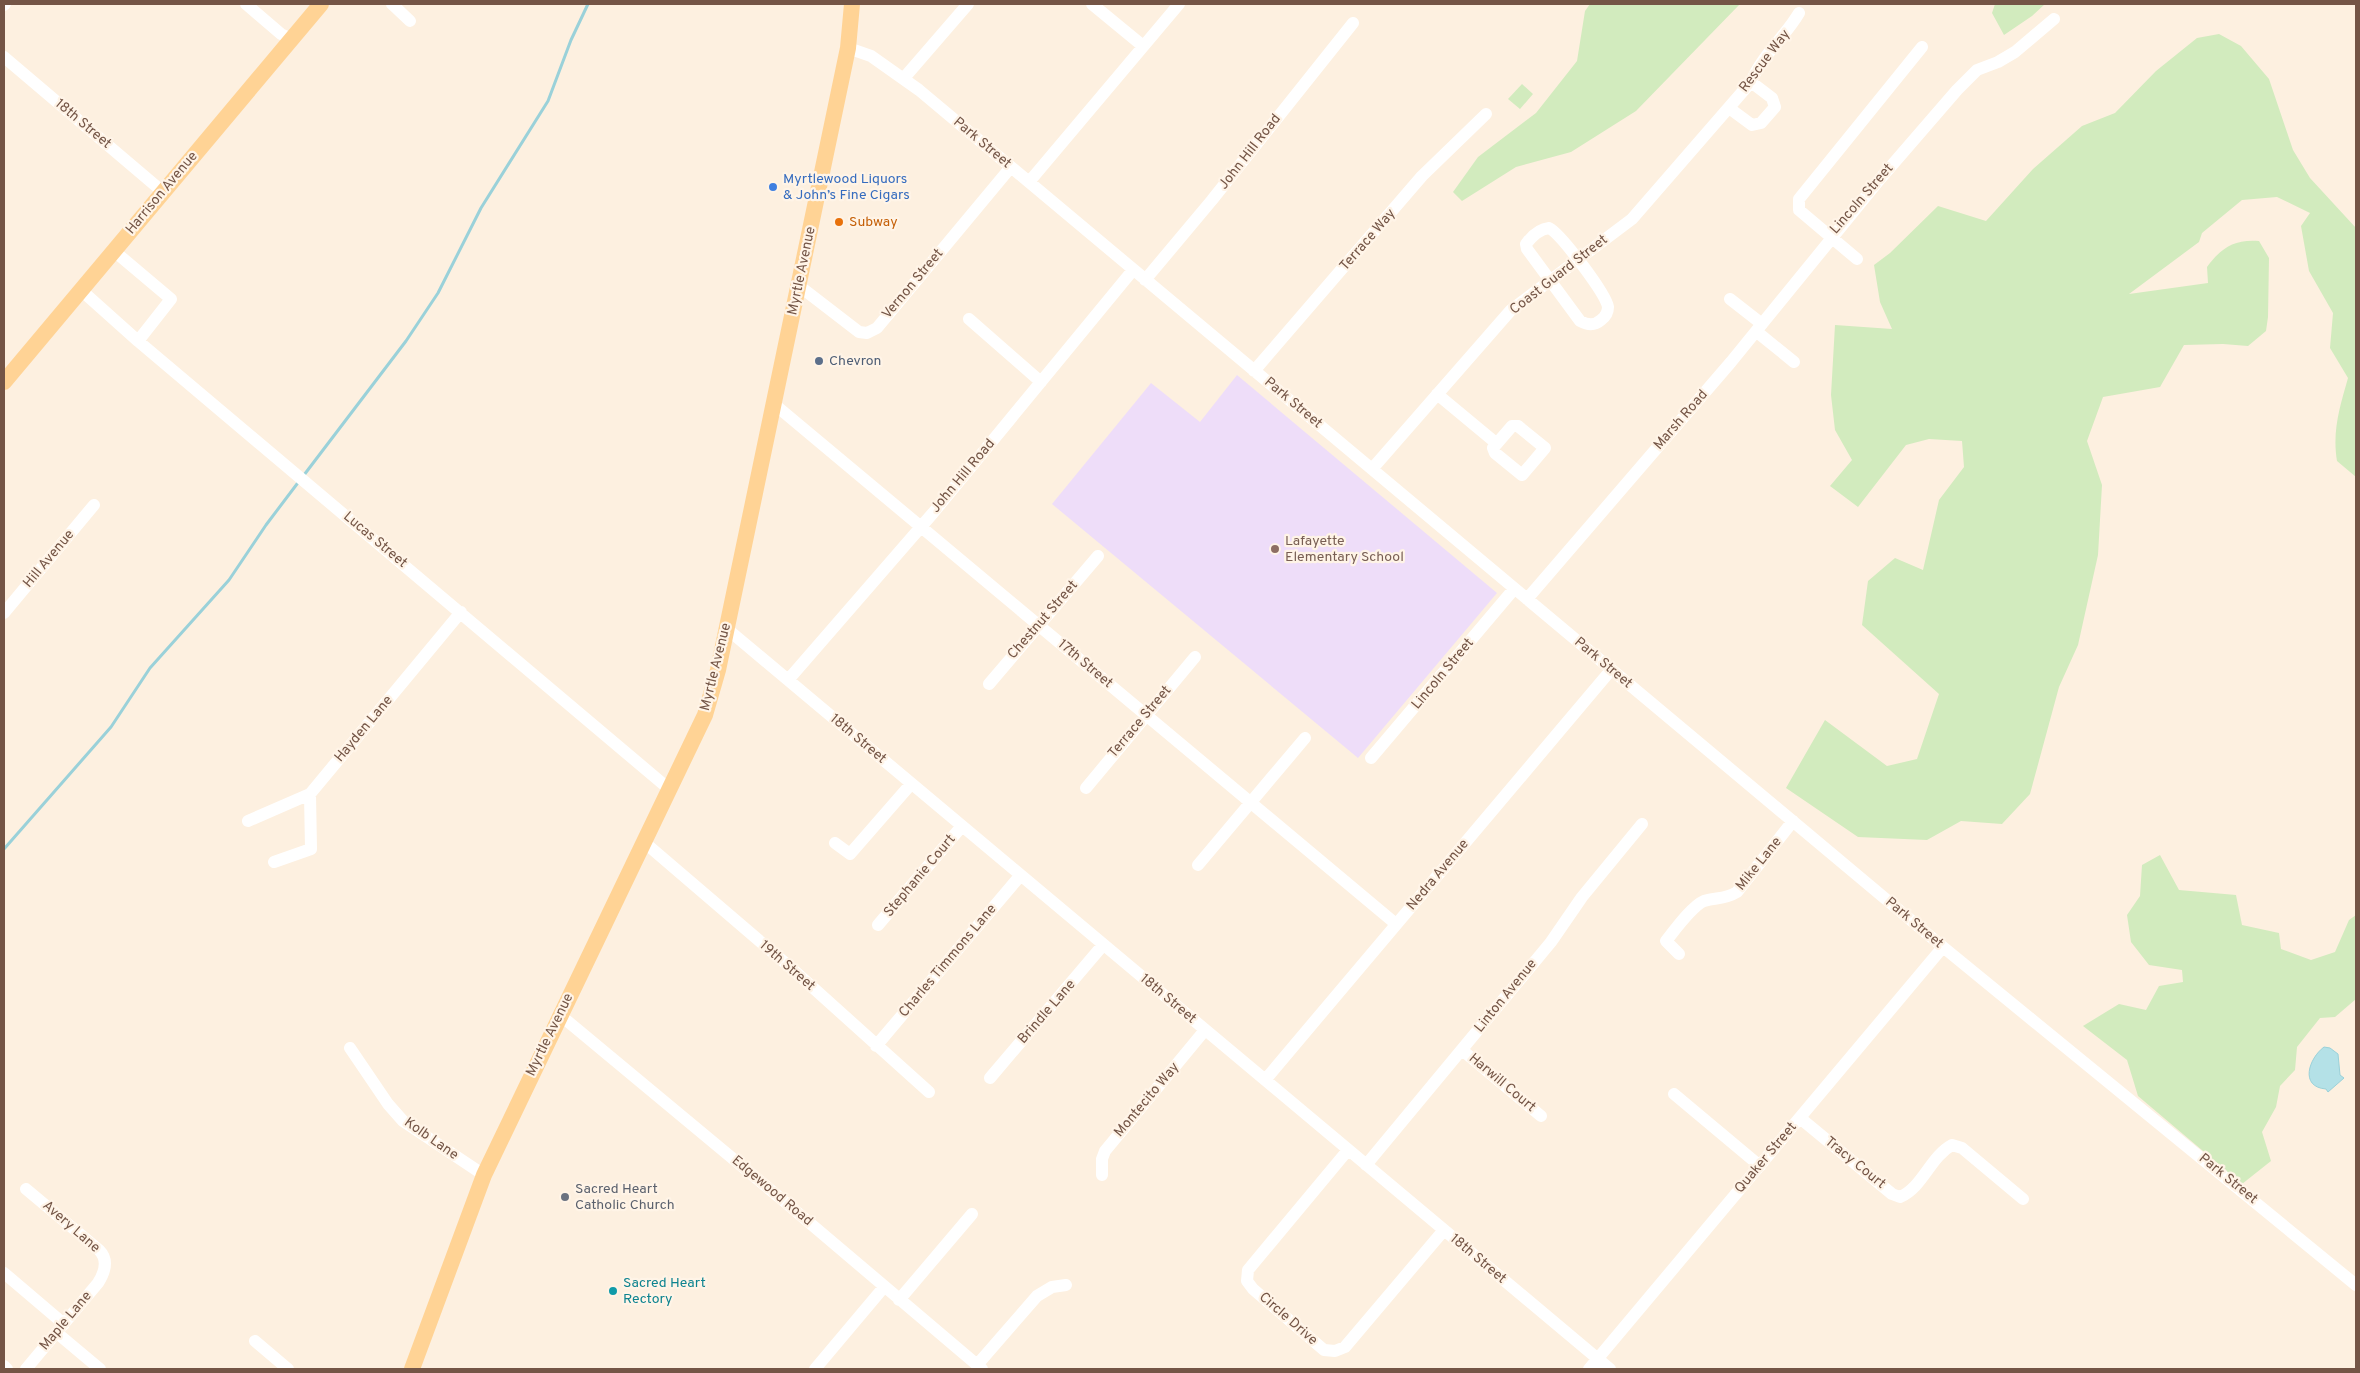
<svg xmlns="http://www.w3.org/2000/svg" width="2360" height="1373" font-family="Overpass,sans-serif">
	<style>
		.education { fill: #eeddf9 }
		.green { fill: #d2ebbe }
		.water { fill: #b4e1e7; stroke: #9ad1d9 }
		.lines { fill: none; stroke-linecap: round; stroke-linejoin: round }
		.stream { stroke: #9ad1d9; stroke-width: 3 }
		.minor { stroke: #fff; stroke-width: 12 }
		.major { stroke: #ffd395; stroke-width: 16 }
		.shop-dot { fill: #3f7fe0; stroke: #fff4e7; stroke-width: 2 }
		.food-dot { fill: #e8710a; stroke: #fff4e7; stroke-width: 2 }
		.service-dot { fill: #5c6f8a; stroke: #fff4e7; stroke-width: 2 }
		.education-dot { fill: #8d6e63; stroke: #fff4e7; stroke-width: 2 }
		.worship-dot { fill: #6b7280; stroke: #fff4e7; stroke-width: 2 }
		.culture-dot { fill: #0f9aa8; stroke: #fff4e7; stroke-width: 2 }
		.labels { text-anchor: middle; dominant-baseline: central; stroke-width: 4.5; stroke-linejoin: round; paint-order: stroke }
		.street-label { font-size: 14px; fill: #745546; stroke: #fff4e7 }
		.shop-label { font-size: 14px; fill: #366cbe; stroke: #fff4e7; text-anchor: start }
		.food-label { font-size: 14px; fill: #c56008; stroke: #fff4e7; text-anchor: start }
		.service-label { font-size: 14px; fill: #4e5e75; stroke: #fff4e7; text-anchor: start }
		.education-label { font-size: 14px; fill: #785e54; stroke: #fff4e7; text-anchor: start }
		.worship-label { font-size: 14px; fill: #5b616d; stroke: #fff4e7; text-anchor: start }
		.culture-label { font-size: 14px; fill: #0d838f; stroke: #fff4e7; text-anchor: start }
	</style>
	<rect width="100%" height="100%" fill="#fdf0e0"/>
	<!-- education -->
	<path class="education" d="M1237 375 1497 593 1358 758 1052 504 1151 383 1200 422Z"/>
	<!-- green -->
	<path class="green" d="M1590 4H1740L1636 111 1571 152 1516 167 1462 201 1453 192 1478 157 1536 113 1577 61 1585 11Z
		M1995 4H2045L2032 16 2004 35 1992 13Z
		M2219 34 2241 46 2269 79 2293 150 2310 178 2356 228V477L2337 461C2332 431 2340 406 2348 378L2330 348 2333 313 2309 271 2301 226 2310 213 2277 197 2242 200 2202 233 2199 242 2129 294 2208 283 2207 267C2221 248 2234 239 2259 241L2269 258 2268 317 2266 331 2248 346 2223 344 2184 345 2160 387 2103 397 2087 441 2102 485 2098 555 2078 645 2059 687 2030 794 2002 824 1961 821 1927 840 1858 837 1786 788 1825 720 1887 766 1917 759 1939 694 1862 625 1868 581 1895 558 1923 570 1939 500 1964 467 1962 441 1929 439 1906 445 1858 507 1830 486 1852 460 1835 430 1831 395 1835 325 1892 329 1880 302 1874 265 1890 253 1938 206 1986 221 2033 169 2082 126 2115 113 2156 71 2197 38Z
		M1522 84 1533 94 1520 109 1508 99Z
		M2160 855 2179 890 2236 895 2242 925 2279 933 2281 949 2311 960 2335 952 2349 920 2356 915V999L2335 1017 2320 1018 2297 1047 2295 1070 2280 1086 2276 1107 2262 1132 2271 1161 2242 1184 2138 1096 2127 1060 2083 1026 2119 1004 2146 1010 2159 986 2183 982 2182 970 2149 965 2131 942 2127 915 2140 896 2142 865Z"/>
	<!-- water -->
	<path class="water" d="M2324 1047 2330 1048 2338 1054 2340 1075 2344 1078 2328 1092 2326 1089C2299 1087 2309 1058 2324 1047Z"/>
	<g class="lines">
		<!-- stream -->
		<path class="stream" d="M304 475 406 341 438 293 481 208 548 101 571 40 588 4
			M4 849 111 727 150 668 229 580 266 525 300 480"/>
		<!-- minor -->
		<path class="minor" d="M246 4 281 34 291 39
			M392 4 410 21
			M1092 4 1143 46
			M4 5 5 4
			M848 48 871 56 919 90 1943 947 2356 1285
			M4 57 163 192
			M904 78 968 4
			M1729 108 1752 125 1761 123 1775 107 1772 98 1751 82
			M1029 182 1179 4
			M1549 228C1561 234 1606 294 1608 307 1608 312 1605 317 1601 320 1594 326 1588 325 1580 321L1527 249 1526 244C1532 236 1539 229 1549 228Z
			M114 251 171 299 138 341
			M1857 259 1799 210V199L1922 47
			M1145 280 1212 200 1353 23
			M798 285 859 332 867 333 877 328 1011 167
			M81 290 138 341 669 789
			M1730 299 1762 324
			M969 319 1041 382
			M1757 332 1794 362
			M1254 371 1422 176 1486 114
			M1437 394 1496 443
			M774 404 1396 924
			M1512 426H1518L1545 448 1522 475 1495 453 1493 448Z
			M1372 469 1511 310 1632 219 1751 82C1762 55 1785 37 1799 13
			M1527 599 1731 362 1880 179 1957 90 1977 70 1998 62 2015 52 2054 19
			M4 613 94 505
			M726 628 1610 1369
			M788 680 933 513 1133 270
			M989 684 1098 556
			M1371 758 1514 589
			M1086 788 1195 657
			M248 821 310 794 461 612
			M644 842 790 967 929 1092
			M835 843 850 854 911 784
			M274 862 311 849 310 794
			M1198 865 1305 738
			M878 925 962 826
			M1679 954 1666 941C1674 931 1692 906 1704 901 1716 897 1724 900 1737 892L1793 821
			M560 1015 785 1202 982 1369
			M876 1046 1020 876
			M350 1048 388 1104 403 1121 484 1175
			M1462 1050 1541 1116
			M990 1078 1103 945
			M1265 1080 1611 670
			M1674 1094 1760 1166
			M1800 1118 1892 1194 1900 1197C1923 1187 1930 1157 1952 1145L1962 1148 2023 1199
			M1348 1150 1248 1270 1247 1281 1253 1289 1324 1350 1335 1351 1345 1347 1444 1230
			M1366 1165 1551 942 1582 897 1642 824
			M1102 1175V1159L1105 1151 1205 1030
			M4 1273 64 1324
			M899 1300 972 1214
			M57 1333 100 1369
			M255 1341 288 1369
			M977 1365 1037 1296 1052 1287 1066 1285
			M4 1366 7 1369
			M26 1369 98 1283C105 1272 109 1260 99 1250L26 1189
			M815 1369 884 1287
			M1589 1369 1943 947"/>
		<!-- major -->
		<path class="major" d="M4 382 321 4
			M412 1369 484 1175 705 715 718 670 848 48 852 4"/>
	</g>
	<!-- markers -->
	<circle class="shop-dot" cx="773" cy="187" r="5"/>
	<circle class="food-dot" cx="839" cy="222" r="5"/>
	<circle class="service-dot" cx="819" cy="361" r="5"/>
	<circle class="education-dot" cx="1275" cy="549" r="5"/>
	<circle class="worship-dot" cx="565" cy="1197" r="5"/>
	<circle class="culture-dot" cx="613" cy="1291" r="5"/>
	<g class="labels">
		<!-- street labels -->
		<g class="street-label">
			<text transform="translate(1765 61) rotate(-53)">Rescue Way</text>
			<text transform="translate(83 124) rotate(40)">18th Street</text>
			<text transform="translate(982 143) rotate(40)">Park Street</text>
			<text transform="translate(1250 152) rotate(-52)">John Hill Road</text>
			<text transform="translate(162 193) rotate(-50)">Harrison Avenue</text>
			<text transform="translate(1862 199) rotate(-49)">Lincoln Street</text>
			<text transform="translate(1368 240) rotate(-49)">Terrace Way</text>
			<text transform="translate(802 271) rotate(-78)">Myrtle Avenue</text>
			<text transform="translate(1559 275) rotate(-38)">Coast Guard Street</text>
			<text transform="translate(913 284) rotate(-50)">Vernon Street</text>
			<text transform="translate(1293 403) rotate(40)">Park Street</text>
			<text transform="translate(1681 420) rotate(-49)">Marsh Road</text>
			<text transform="translate(963 476) rotate(-50)">John Hill Road</text>
			<text transform="translate(375 540) rotate(40)">Lucas Street</text>
			<text transform="translate(49 559) rotate(-50)">Hill Avenue</text>
			<text transform="translate(1043 620) rotate(-49)">Chestnut Street</text>
			<text transform="translate(1603 663) rotate(40)">Park Street</text>
			<text transform="translate(1085 664) rotate(40)">17th Street</text>
			<text transform="translate(716 667) rotate(-76)">Myrtle Avenue</text>
			<text transform="translate(1443 674) rotate(-50)">Lincoln Street</text>
			<text transform="translate(1140 722) rotate(-50)">Terrace Street</text>
			<text transform="translate(364 729) rotate(-50)">Hayden Lane</text>
			<text transform="translate(858 739) rotate(40)">18th Street</text>
			<text transform="translate(1759 864) rotate(-51)">Mike Lane</text>
			<text transform="translate(1438 875) rotate(-50)">Nedra Avenue</text>
			<text transform="translate(920 876) rotate(-50)">Stephanie Court</text>
			<text transform="translate(1914 923) rotate(40)">Park Street</text>
			<text transform="translate(948 961) rotate(-50)">Charles Timmons Lane</text>
			<text transform="translate(787 966) rotate(41)">19th Street</text>
			<text transform="translate(1506 996) rotate(-51)">Linton Avenue</text>
			<text transform="translate(1168 999) rotate(40)">18th Street</text>
			<text transform="translate(1047 1012) rotate(-49)">Brindle Lane</text>
			<text transform="translate(550 1035) rotate(-64)">Myrtle Avenue</text>
			<text transform="translate(1502 1083) rotate(40)">Harwill Court</text>
			<text transform="translate(1147 1100) rotate(-50)">Montecito Way</text>
			<text transform="translate(431 1139) rotate(35)">Kolb Lane</text>
			<text transform="translate(1766 1158) rotate(-50)">Quaker Street</text>
			<text transform="translate(1855 1163) rotate(39)">Tracy Court</text>
			<text transform="translate(2228 1179) rotate(39)">Park Street</text>
			<text transform="translate(772 1191) rotate(40)">Edgewood Road</text>
			<text transform="translate(71 1227) rotate(41)">Avery Lane</text>
			<text transform="translate(1478 1259) rotate(40)">18th Street</text>
			<text transform="translate(1288 1319) rotate(41)">Circle Drive</text>
			<text transform="translate(66 1321) rotate(-50)">Maple Lane</text>
		</g>
		<!-- shop labels -->
		<g class="shop-label">
			<text x="783" y="179">Myrtlewood Liquors<tspan x="783" dy="16">&amp; John’s Fine Cigars</tspan></text>
		</g>
		<!-- food labels -->
		<g class="food-label">
			<text x="849" y="222">Subway</text>
		</g>
		<!-- service labels -->
		<g class="service-label">
			<text x="829" y="361">Chevron</text>
		</g>
		<!-- education labels -->
		<g class="education-label">
			<text x="1285" y="541">Lafayette<tspan x="1285" dy="16">Elementary School</tspan></text>
		</g>
		<!-- worship labels -->
		<g class="worship-label">
			<text x="575" y="1189">Sacred Heart<tspan x="575" dy="16">Catholic Church</tspan></text>
		</g>
		<!-- culture labels -->
		<g class="culture-label">
			<text x="623" y="1283">Sacred Heart<tspan x="623" dy="16">Rectory</tspan></text>
		</g>
	</g>
	<!-- border -->
	<rect width="2360" height="1373" fill="none" stroke="#745546" stroke-width="10"/>
</svg>
